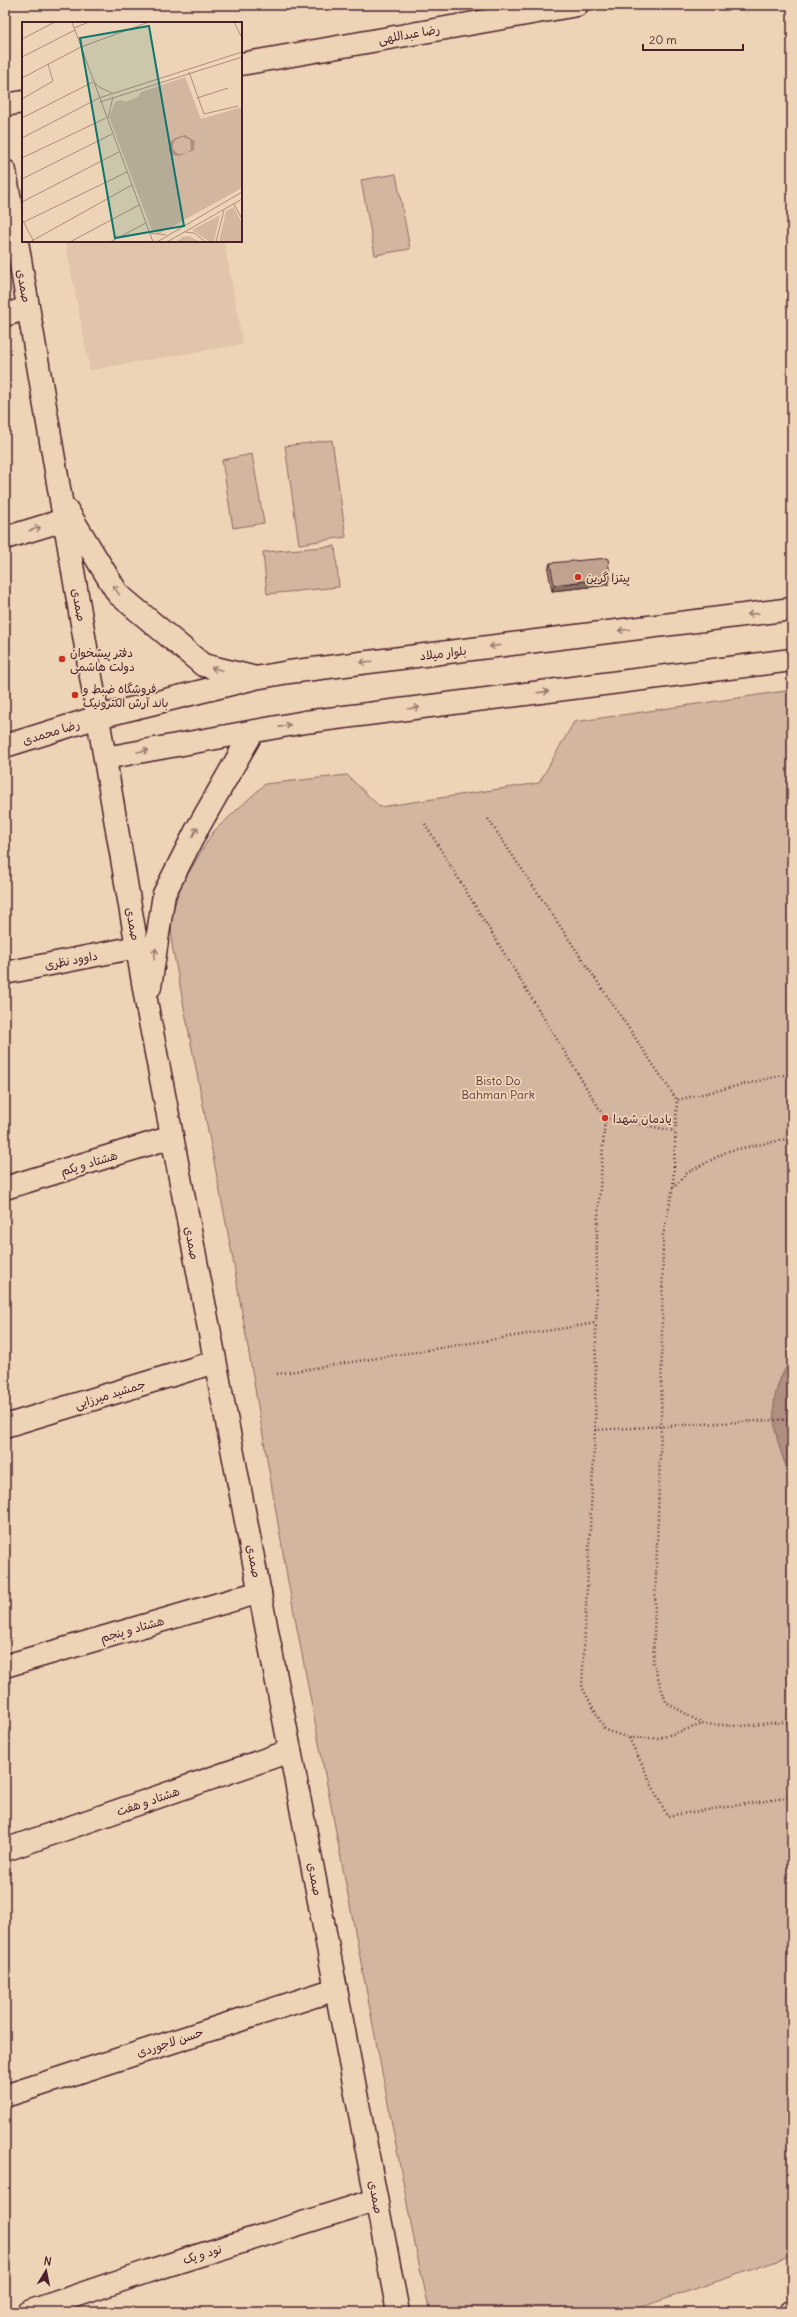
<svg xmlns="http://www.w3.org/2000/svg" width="797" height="2317" font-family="Delius,'Playpen Sans Arabic',sans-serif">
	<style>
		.built { fill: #e0c5aa }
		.green { fill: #d3b6a0; stroke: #8e6a66 }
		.water { fill: #b08f81; stroke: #87625f }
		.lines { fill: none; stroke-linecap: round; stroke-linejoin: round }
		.minor-casing { stroke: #4a1f2b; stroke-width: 25 }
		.major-casing { stroke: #4a1f2b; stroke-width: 25 }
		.path { stroke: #4a1f2b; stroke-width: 2.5; stroke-dasharray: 1 3; stroke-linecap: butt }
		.minor { stroke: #eed4b6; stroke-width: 22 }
		.major { stroke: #eed4b6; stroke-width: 22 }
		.wall { fill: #a58b7b; stroke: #4a1f2b }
		.shaded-wall { fill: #867164; stroke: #4a1f2b }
		.building { fill: #c0a28f; stroke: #4a1f2b }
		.oneway { stroke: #9c7a70 }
		.poi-dot { fill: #c8321e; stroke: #eed4b6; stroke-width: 1.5 }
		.labels { text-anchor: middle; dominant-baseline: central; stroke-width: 3.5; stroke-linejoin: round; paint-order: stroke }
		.street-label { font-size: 12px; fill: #4a1f2b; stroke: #eed4b6 }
		.poi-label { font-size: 12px; fill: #4a1f2b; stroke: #eed4b6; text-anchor: start }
		.park-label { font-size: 12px; fill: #5f363d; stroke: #eed4b6 }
		.inset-road { fill: none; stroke: #ac8c7e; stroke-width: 1 }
		.view { fill: #0f766e; fill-opacity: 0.15; stroke: #0f766e; stroke-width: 2 }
		.inset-edge { fill: none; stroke: #4a1f2b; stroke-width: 2 }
	</style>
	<rect width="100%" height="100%" fill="#eed4b6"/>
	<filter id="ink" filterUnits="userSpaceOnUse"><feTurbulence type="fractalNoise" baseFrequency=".025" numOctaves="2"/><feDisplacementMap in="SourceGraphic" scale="8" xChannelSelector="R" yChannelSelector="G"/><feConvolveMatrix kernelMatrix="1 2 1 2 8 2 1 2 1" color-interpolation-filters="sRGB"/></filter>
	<g filter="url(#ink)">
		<!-- built -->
		<path class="built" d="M65 241H224L243 344 90 370Z"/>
		<!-- green -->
		<path class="green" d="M396 174 410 249 375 255 361 180Z
			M332 440 346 537 299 544 285 446Z
			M252 454 264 523 233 528 222 460Z
			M335 546 339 587 267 594 263 552Z
			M792 690V2256L627 2312H430L417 2255 287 1576 232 1254 172 945 171 918 180 887 213 832 265 784 347 775 380 807 539 783 574 722Z"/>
		<!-- water -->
		<path class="water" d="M792 1357V1480C779 1451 767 1417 778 1385 781 1375 787 1366 792 1357Z"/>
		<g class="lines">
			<!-- minor casing -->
			<g class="minor-casing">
				<path id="minor" d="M241 64 577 5
					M5 105 23 102
					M5 315 28 308
					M5 538 64 520
					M5 746 98 717
					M5 973 137 947
					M5 1188 172 1137
					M5 1426 215 1362
					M5 1666 260 1592
					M5 1850 290 1751
					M5 2096 336 1989
					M28 2312 149 2271 376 2200"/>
			</g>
			<!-- major casing -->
			<g class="major-casing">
				<path id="major" d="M5 171 147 1006 398 2312
					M67 510 118 594 203 665 252 677
					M98 717 255 678 289 672 792 609
					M105 758 305 722 792 660
					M150 987 164 894 196 831 252 733
					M791 2312H792"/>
			</g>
			<!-- path -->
			<path class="path" d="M488 819 677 1100
				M425 824 605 1118 675 1131
				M605 1118 597 1230 595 1430 582 1687 605 1730 629 1738H660L703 1724
				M792 1138 728 1151 687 1173 673 1188 663 1235 661 1426 653 1663 666 1702 703 1724 742 1726 792 1721
				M673 1187 677 1100 792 1073
				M277 1374 596 1323
				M595 1430 792 1419
				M629 1738 667 1816 792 1797"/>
			<!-- minor -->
			<use href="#minor" class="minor"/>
			<!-- major -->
			<use href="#major" class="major"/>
		</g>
		<!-- wall -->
		<path class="wall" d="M550 563 610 578 608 585 552 591 548 570Z"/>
		<!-- shaded-wall -->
		<path class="shaded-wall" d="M610 578 608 585 552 591 554 585Z"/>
		<!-- building -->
		<path class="building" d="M608 558 610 578 554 585 550 563Z"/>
		<!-- one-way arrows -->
		<defs><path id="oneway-shaft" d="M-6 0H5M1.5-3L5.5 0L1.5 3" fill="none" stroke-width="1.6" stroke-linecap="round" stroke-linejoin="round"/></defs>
		<g class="oneway">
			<use href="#oneway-shaft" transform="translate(35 529) rotate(-17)"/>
			<use href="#oneway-shaft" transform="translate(116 590) rotate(-125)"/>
			<use href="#oneway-shaft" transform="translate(753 614) rotate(173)"/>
			<use href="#oneway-shaft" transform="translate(624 630) rotate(173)"/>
			<use href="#oneway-shaft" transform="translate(495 646) rotate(173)"/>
			<use href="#oneway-shaft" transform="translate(366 662) rotate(173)"/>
			<use href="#oneway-shaft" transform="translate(217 669) rotate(-166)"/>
			<use href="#oneway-shaft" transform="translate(543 692) rotate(-7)"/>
			<use href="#oneway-shaft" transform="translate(414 708) rotate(-7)"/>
			<use href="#oneway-shaft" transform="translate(285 726) rotate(-11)"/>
			<use href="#oneway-shaft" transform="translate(143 751) rotate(-10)"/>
			<use href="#oneway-shaft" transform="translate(195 832) rotate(-62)"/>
			<use href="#oneway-shaft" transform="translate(155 954) rotate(-81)"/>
		</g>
	</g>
	<!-- markers -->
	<g class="poi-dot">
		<circle cx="578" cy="577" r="4"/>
		<circle cx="62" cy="659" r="4"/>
		<circle cx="75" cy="695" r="4"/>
		<circle cx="605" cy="1118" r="4"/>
	</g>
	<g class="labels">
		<!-- street labels -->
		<g class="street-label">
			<text transform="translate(409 34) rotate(-10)">رضا عبداللهی</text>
			<text transform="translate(24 286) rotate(80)">صمدی</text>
			<text transform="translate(79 605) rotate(80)">صمدی</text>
			<text transform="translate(443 653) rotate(-7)">بلوار میلاد</text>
			<text transform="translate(51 732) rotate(-17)">رضا محمدی</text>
			<text transform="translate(133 924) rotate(80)">صمدی</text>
			<text transform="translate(71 960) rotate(-11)">داوود نظری</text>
			<text transform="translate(89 1163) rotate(-17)">هشتاد و یکم</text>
			<text transform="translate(192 1243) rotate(79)">صمدی</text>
			<text transform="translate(110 1394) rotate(-17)">جمشید میرزایی</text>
			<text transform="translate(254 1561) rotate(79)">صمدی</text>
			<text transform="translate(132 1629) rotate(-16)">هشتاد و پنجم</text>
			<text transform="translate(148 1801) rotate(-19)">هشتاد و هفت</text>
			<text transform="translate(315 1879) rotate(79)">صمدی</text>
			<text transform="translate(170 2042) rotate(-18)">حسن لاجوردی</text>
			<text transform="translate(376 2197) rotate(79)">صمدی</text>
			<text transform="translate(202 2254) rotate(-17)">نود و یک</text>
		</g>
		<!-- poi labels -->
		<g class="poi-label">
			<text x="586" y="577">پیتزا گرین</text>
			<text x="70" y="652">دفتر پیشخوان<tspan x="70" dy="14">دولت هاشمی</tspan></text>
			<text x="83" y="688">فروشگاه ضبط و<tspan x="83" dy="14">باند آرش الکترونیک</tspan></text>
			<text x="613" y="1118">یادمان شهدا</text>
		</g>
		<!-- park labels -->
		<g class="park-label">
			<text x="498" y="1080">Bisto Do<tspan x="498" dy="14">Bahman Park</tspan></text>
		</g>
	</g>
	<!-- overview -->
	<g transform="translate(22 22)">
		<rect width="220" height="220" fill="#eed4b6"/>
		<path d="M163 55 179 97 220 85V166L137 212 130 209 87 95 93 80 100 78 103 80 116 75 119 70ZM212 185 220 202V220H197L204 189ZM198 193 192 220H188L170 208ZM167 214 178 220H153L161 215Z" fill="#d3b6a0"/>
		<path d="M163 113 173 119 172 128 157 134 151 133 147 129V121L153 116ZM161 115 168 118 169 127 165 131 156 132 151 127V122L153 118Z" fill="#b08f81" fill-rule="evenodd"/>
		<path class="inset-road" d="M50 0 131 220M212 0 220 16M52 6 67 0M0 17 33 0M0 35 53 8M167 50 182 92 216 84M0 56 59 25 127 0M72 60 77 65 90 71M77 76 220 30M175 76 206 66M0 77 31 59 26 42M78 80 220 35M0 96 71 60M86 96 91 75M0 116 77 76M0 136 84 96M0 157 90 112M0 180 97 130M212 182 220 197M0 197 12 220M2 200 105 150M163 210 172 211 184 220M128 211 144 213M8 220 110 163M48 220 117 183M88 220 124 201M135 220 220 170M145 220 220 177M194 220 202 188"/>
		<path class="view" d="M127 4 162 204 93 216 58 16Z"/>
		<rect width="220" height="220" class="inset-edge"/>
	</g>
	<!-- margin -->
	<rect width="797" height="2317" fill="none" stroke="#eed4b6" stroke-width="20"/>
	<rect x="10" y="10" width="777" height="2297" fill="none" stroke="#4a1f2b" stroke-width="1.5" filter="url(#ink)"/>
	<!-- north arrow -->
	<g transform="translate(46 2271) rotate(10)" stroke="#eed4b6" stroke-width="3" paint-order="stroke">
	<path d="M0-3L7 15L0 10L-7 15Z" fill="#4a1f2b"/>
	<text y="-6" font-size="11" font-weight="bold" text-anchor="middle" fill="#4a1f2b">N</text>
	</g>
	<!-- scale -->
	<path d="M643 44v6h100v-6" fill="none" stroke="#4a1f2b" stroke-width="2"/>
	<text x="649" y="44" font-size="12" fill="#4a1f2b" stroke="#eed4b6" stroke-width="3" paint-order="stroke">20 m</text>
</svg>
